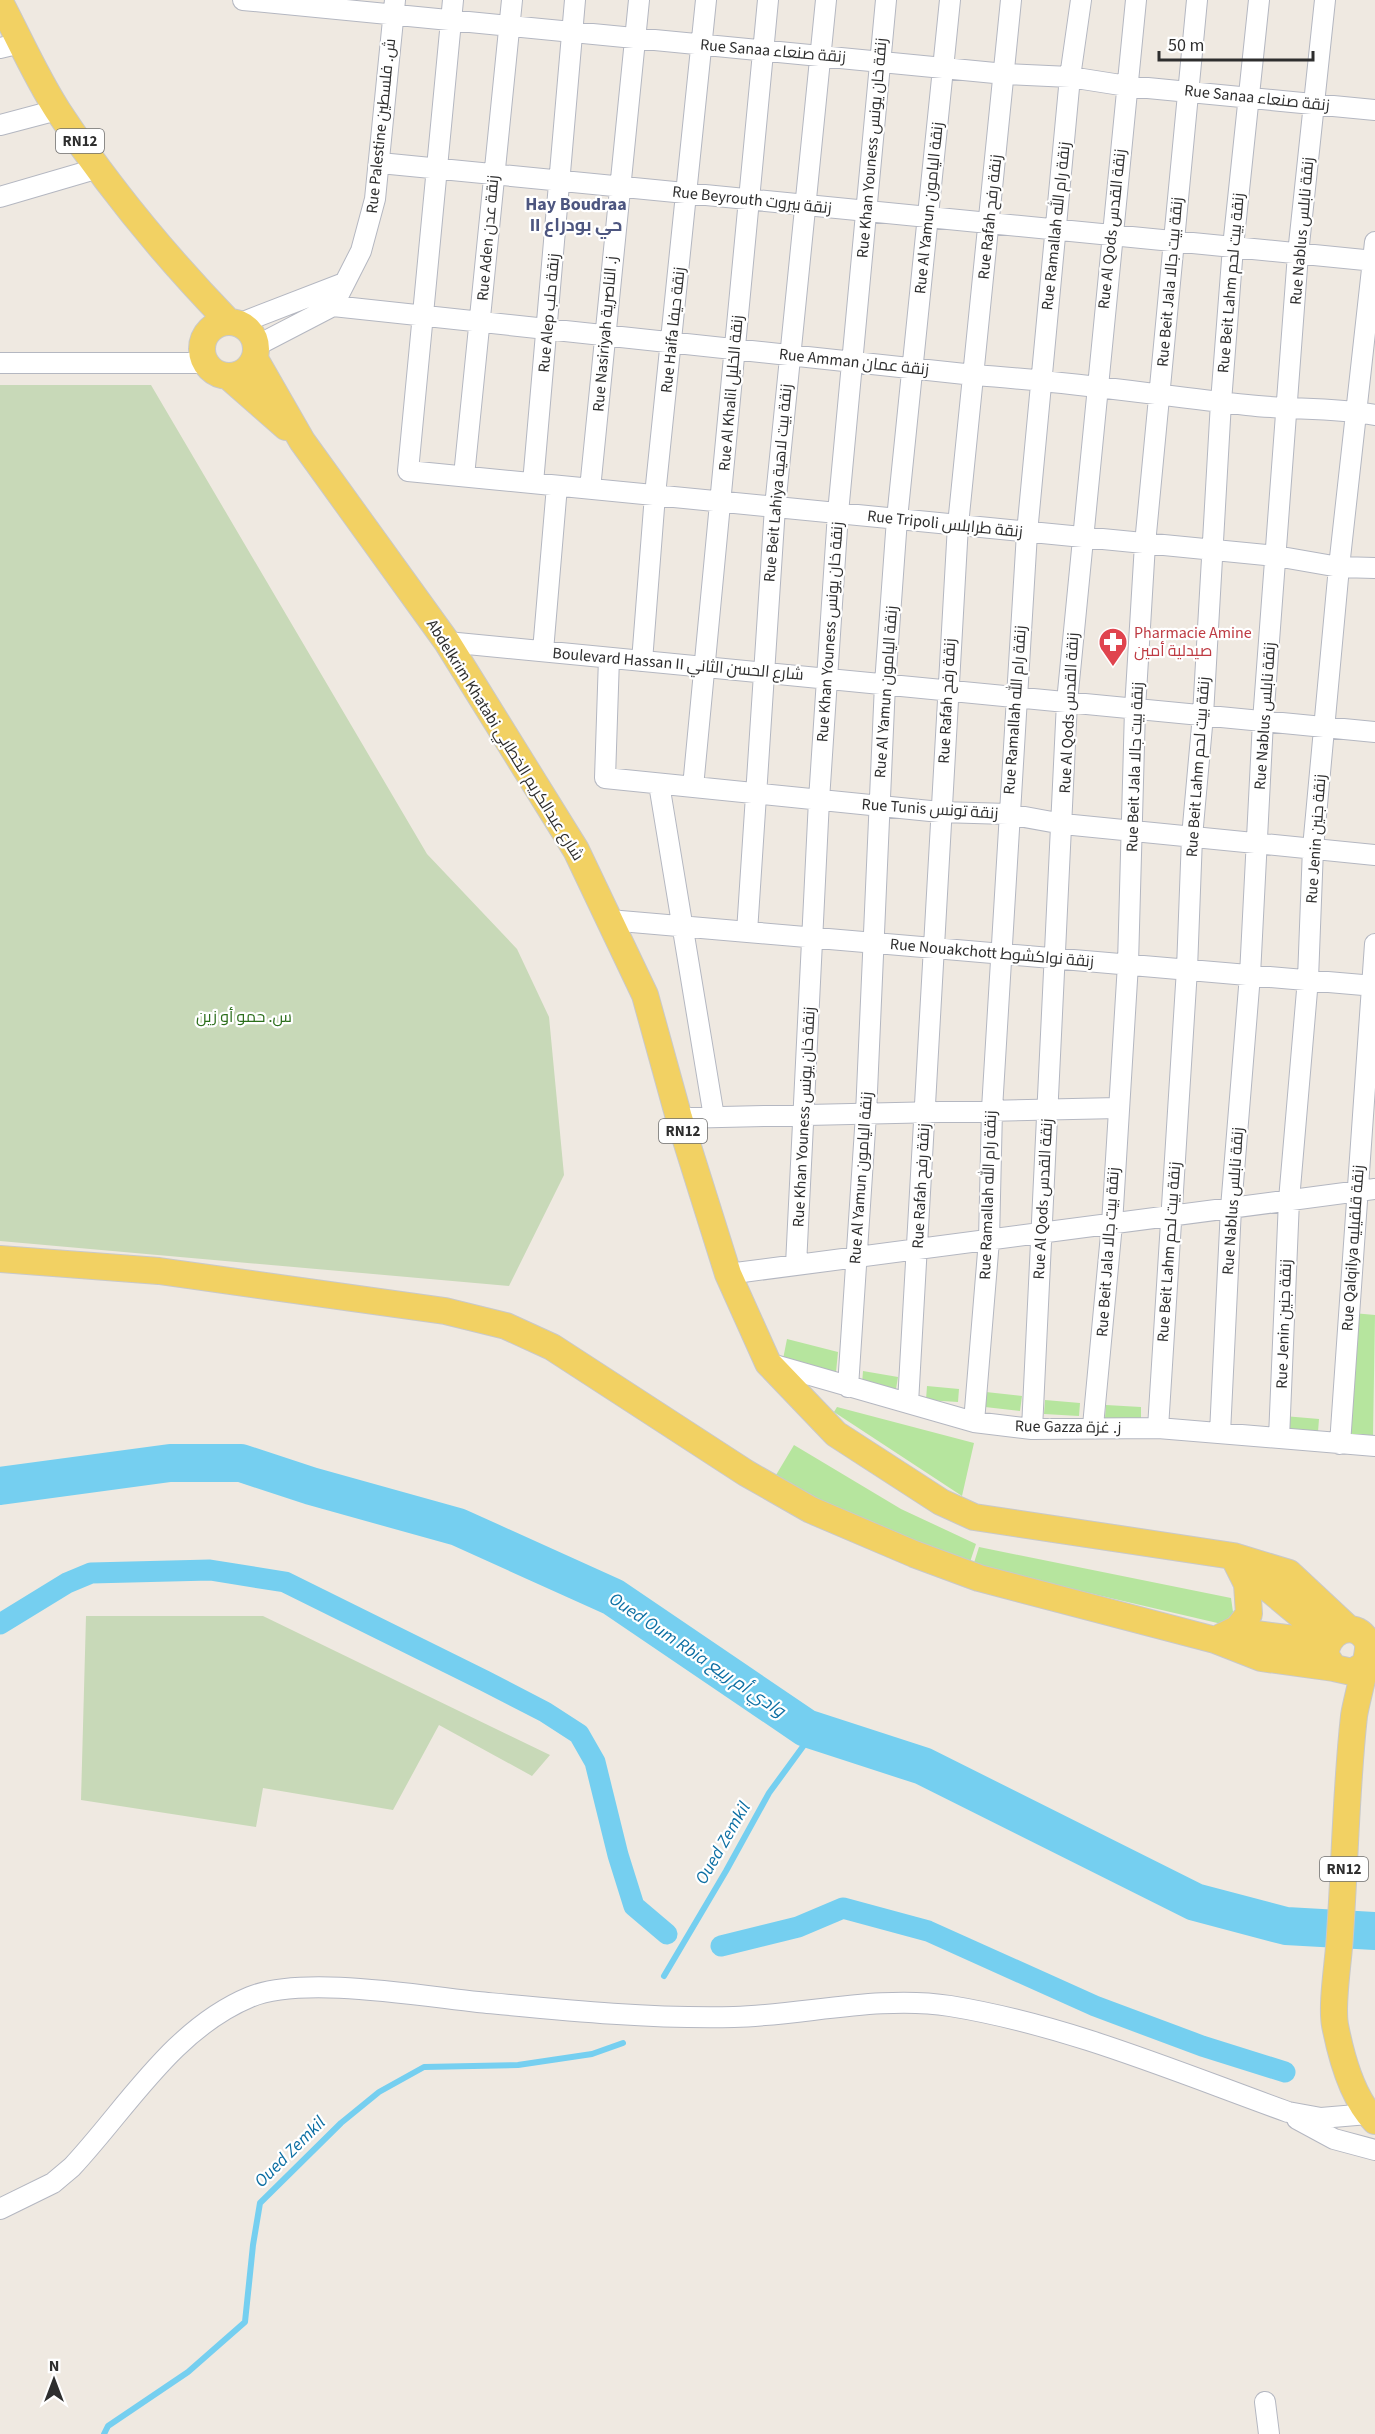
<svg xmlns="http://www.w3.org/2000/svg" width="1375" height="2434" font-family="'Source Sans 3',Cairo,sans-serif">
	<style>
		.green { fill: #b6e59e }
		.cemetery { fill: #c8d9b8 }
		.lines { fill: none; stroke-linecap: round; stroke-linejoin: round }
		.stream { stroke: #75cff0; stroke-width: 6 }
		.canal { stroke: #75cff0; stroke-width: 21 }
		.river { stroke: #75cff0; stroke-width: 38 }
		.minor-casing { stroke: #b4b7c1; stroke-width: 22 }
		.major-casing { stroke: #c9c9c9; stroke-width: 28 }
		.minor { stroke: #fff; stroke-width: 20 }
		.major { stroke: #f2d163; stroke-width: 26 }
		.labels { text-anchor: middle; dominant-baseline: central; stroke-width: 4.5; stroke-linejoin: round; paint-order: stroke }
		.shield { fill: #fff; stroke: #6d6d6d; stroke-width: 1.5 }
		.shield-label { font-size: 15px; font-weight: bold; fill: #2e2e2e }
		.street-label { font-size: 16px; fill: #2e2e2e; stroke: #fff }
		.health-label { font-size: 16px; fill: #be3a42; stroke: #fff; text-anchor: start }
		.park-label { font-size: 16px; fill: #2c6e1b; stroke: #fff }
		.neighbourhood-label { font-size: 18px; font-weight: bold; fill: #4d5680; stroke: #fff }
		.water-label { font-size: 18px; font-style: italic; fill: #0d6fa3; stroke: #fff }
	</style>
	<rect width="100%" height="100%" fill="#efe9e1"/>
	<!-- green -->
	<path class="green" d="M1353 1313 1375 1315 1373 1436 1344 1433Z
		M787 1339 838 1352 836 1372 783 1359Z
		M863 1371 898 1377 896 1389 862 1384Z
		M927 1386 959 1389 958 1402 926 1400Z
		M986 1392 1022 1396 1020 1411 985 1407Z
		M1045 1400 1080 1403 1079 1416 1044 1414Z
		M1106 1405 1141 1407V1420L1105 1418Z
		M837 1407 974 1443 962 1496 834 1412Z
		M1284 1416 1319 1419 1318 1432 1283 1430Z
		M794 1445 901 1509 976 1544 969 1565 773 1480Z
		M979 1547 1231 1598 1233 1612 1226 1625 973 1566Z"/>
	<!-- cemetery -->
	<path class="cemetery" d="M0 385H151L427 854 517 949 549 1017 564 1175 509 1286 0 1241Z
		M86 1616H263L550 1755 532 1776 439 1725 393 1810 263 1788 256 1827 81 1800Z"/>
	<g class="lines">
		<!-- stream -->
		<path class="stream" d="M664 1976 726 1871 769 1793 807 1741 806 1728
			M104 2434 108 2426 188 2372 245 2322 253 2245 260 2203 341 2123 379 2092 424 2067 518 2065 592 2054 623 2043"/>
		<!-- canal -->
		<path class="canal" d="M0 1624 67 1583 91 1573 210 1570 285 1582 485 1681 545 1712 579 1734 595 1762 618 1855 634 1906 667 1934
			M721 1946 798 1927 843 1908 928 1931 1095 2006 1202 2046 1285 2072"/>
		<!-- river -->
		<path class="river" d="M0 1486 170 1463H241L311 1486 458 1527 613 1597 806 1728 923 1766 1195 1902 1286 1926 1375 1931"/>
		<!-- minor casing -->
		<g class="minor-casing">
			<path id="minor" d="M243 0 1005 74 1070 77 1127 86 1375 110
				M453 0 408 471 1276 556 1339 567 1375 568
				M0 48 21 43
				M0 125 57 110
				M380 163 1375 261
				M0 197 99 168
				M333 306 974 375C1065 381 1156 395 1247 405 1289 410 1334 407 1375 415
				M238 324 344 283
				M256 346 333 306 361 251 375 199 395 0
				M0 363H205
				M464 476 512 0
				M533 483 575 0
				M590 489 639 0
				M447 642 1375 732
				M543 651 557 486
				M609 658 605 778 940 812 1008 814 1063 824 1375 855
				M642 661 655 495 706 0
				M659 784 714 1117
				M693 787 768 0
				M609 920 1375 986
				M747 932 775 507 826 0
				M679 1118 1118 1108
				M796 1265 819 800 838 513 886 0
				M728 1274 1375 1189
				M768 1363 974 1422 1032 1429 1158 1428 1375 1446
				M848 1387 866 1114 885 684 897 519 950 0
				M908 1403 958 525 1011 0
				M974 1422 989 1240 992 1109 1027 533 1070 77 1081 0
				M1093 1426 1112 1224 1128 964 1135 709 1145 544 1197 0
				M1158 1428 1187 969 1192 837 1203 715 1221 402 1233 247 1259 0
				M1032 1429 1067 702 1136 0
				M1220 1433 1231 1208 1250 975 1263 721 1298 254 1325 0
				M1279 1438 1289 1200 1308 979 1313 848 1339 567 1375 242
				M1340 1444 1375 944
				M1297 2119 1334 2139 1375 2150
				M0 2209 53 2183 72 2167C127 2108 173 2029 250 1997 302 1975 421 1996 478 2002 562 2010 650 2019 734 2017 805 2015 879 1995 950 2006 1067 2025 1177 2072 1288 2112L1321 2118 1368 2114
				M1265 2402 1269 2434"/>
		</g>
		<!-- major casing -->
		<g class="major-casing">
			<path id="major" d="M0 2C19 38 36 77 58 111 108 187 166 257 229 322
				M202 349a27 27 0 1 1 54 0a27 27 0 1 1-54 0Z
				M255 359 302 441 447 642 576 850 645 995 679 1118 728 1274 768 1363 836 1434 941 1502 974 1517 1233 1556 1289 1573 1349 1629
				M229 377 286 427
				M0 1259 159 1271 445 1311 506 1326 552 1347 746 1473 811 1510 914 1554 979 1578 1215 1640 1261 1658 1334 1668
				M1256 1564 1270 1590 1329 1639
				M1221 1637 1237 1629 1249 1614 1247 1584 1233 1556
				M1220 1641 1256 1634 1327 1643
				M1364 1665 1352 1672 1334 1668 1326 1656C1324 1633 1355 1617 1367 1641 1371 1651 1356 1701 1354 1716 1346 1788 1345 1862 1340 1934 1339 1959 1331 2003 1335 2025 1341 2056 1352 2098 1375 2121"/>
		</g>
		<!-- minor -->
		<use href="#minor" class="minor"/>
		<!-- major -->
		<use href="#major" class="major"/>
	</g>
	<!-- icons -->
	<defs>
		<g id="pharmacy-pin" transform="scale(1.5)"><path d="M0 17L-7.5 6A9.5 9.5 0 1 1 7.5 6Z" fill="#e0444e" stroke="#fff"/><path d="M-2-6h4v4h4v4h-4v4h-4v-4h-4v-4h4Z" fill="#fff"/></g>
	</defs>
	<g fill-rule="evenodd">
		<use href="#pharmacy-pin" x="1113" y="642"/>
	</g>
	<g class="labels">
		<!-- shield labels -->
		<g class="shield">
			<rect x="56" y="129" width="48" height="24" rx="4.5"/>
			<rect x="659" y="1119" width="48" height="24" rx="4.5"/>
			<rect x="1320" y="1857" width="48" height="24" rx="4.5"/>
		</g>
		<g class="shield-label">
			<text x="80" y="141">RN12</text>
			<text x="683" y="1131">RN12</text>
			<text x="1344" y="1869">RN12</text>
		</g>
		<!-- street labels -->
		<g class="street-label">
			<text transform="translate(773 51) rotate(5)">Rue Sanaa زنقة صنعاء</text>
			<text transform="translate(1257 98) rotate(6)">Rue Sanaa زنقة صنعاء</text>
			<text transform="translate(381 126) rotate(-84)">Rue Palestine ش. فلسطين</text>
			<text transform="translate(872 148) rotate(-85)">Rue Khan Youness زنقة خان يونس</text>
			<text transform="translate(752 200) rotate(6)">Rue Beyrouth زنقة بيروت</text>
			<text transform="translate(929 208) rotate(-84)">Rue Al Yamun زنقة اليامون</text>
			<text transform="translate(990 217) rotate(-84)">Rue Rafah زنقة رفح</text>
			<text transform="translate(1056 226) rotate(-84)">Rue Ramallah زنقة رام الله</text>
			<text transform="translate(1112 229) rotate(-84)">Rue Al Qods زنقة القدس</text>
			<text transform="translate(1302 231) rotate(-85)">Rue Nablus زنقة نابلس</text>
			<text transform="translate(488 238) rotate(-85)">Rue Aden زنقة عدن</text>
			<text transform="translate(1170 282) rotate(-85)">Rue Beit Jala زنقة بيت جالا</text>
			<text transform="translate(1231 283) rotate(-85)">Rue Beit Lahm زنقة بيت لحم</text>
			<text transform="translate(549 313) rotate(-85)">Rue Alep زنقة حلب</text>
			<text transform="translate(673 330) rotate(-84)">Rue Haifa زنقة حيفا</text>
			<text transform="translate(605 334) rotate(-85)">Rue Nasiriyah ز. الناصرية</text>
			<text transform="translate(854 362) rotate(6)">Rue Amman زنقة عمان</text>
			<text transform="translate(731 393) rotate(-85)">Rue Al Khalil زنقة الخليل</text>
			<text transform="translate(778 483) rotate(-85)">Rue Beit Lahiya زنقة بيت لاهية</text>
			<text transform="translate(945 524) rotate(6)">Rue Tripoli زنقة طرابلس</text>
			<text transform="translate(830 632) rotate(-86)">Rue Khan Youness زنقة خان يونس</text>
			<text transform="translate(678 664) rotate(5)">Boulevard Hassan II شارع الحسن الثاني</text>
			<text transform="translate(886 692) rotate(-86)">Rue Al Yamun زنقة اليامون</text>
			<text transform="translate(947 701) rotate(-87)">Rue Rafah زنقة رفح</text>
			<text transform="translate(1015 710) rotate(-86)">Rue Ramallah زنقة رام الله</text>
			<text transform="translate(1069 713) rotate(-87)">Rue Al Qods زنقة القدس</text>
			<text transform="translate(1265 716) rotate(-86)">Rue Nablus زنقة نابلس</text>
			<text transform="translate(505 740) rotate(58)">Abdelkrim Khatabi شارع عبدالكريم الخطابي</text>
			<text transform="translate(1135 767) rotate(-88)">Rue Beit Jala زنقة بيت جالا</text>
			<text transform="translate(1198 767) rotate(-86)">Rue Beit Lahm زنقة بيت لحم</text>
			<text transform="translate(930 809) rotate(4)">Rue Tunis زنقة تونس</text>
			<text transform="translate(1316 839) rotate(-86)">Rue Jenin زنقة جنين</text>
			<text transform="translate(992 953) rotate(5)">Rue Nouakchott زنقة نواكشوط</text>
			<text transform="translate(804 1117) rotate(-87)">Rue Khan Youness زنقة خان يونس</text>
			<text transform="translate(861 1178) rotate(-86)">Rue Al Yamun زنقة اليامون</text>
			<text transform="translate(921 1186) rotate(-87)">Rue Rafah زنقة رفح</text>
			<text transform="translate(988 1195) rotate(-88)">Rue Ramallah زنقة رام الله</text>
			<text transform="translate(1043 1199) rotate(-87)">Rue Al Qods زنقة القدس</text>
			<text transform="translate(1233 1201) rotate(-86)">Rue Nablus زنقة نابلس</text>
			<text transform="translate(1353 1248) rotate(-86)">Rue Qalqilya زنقة قلقيليه</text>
			<text transform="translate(1108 1252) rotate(-86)">Rue Beit Jala زنقة بيت جالا</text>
			<text transform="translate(1169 1252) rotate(-86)">Rue Beit Lahm زنقة بيت لحم</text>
			<text transform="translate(1284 1324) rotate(-88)">Rue Jenin زنقة جنين</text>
			<text transform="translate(1068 1427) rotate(1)">Rue Gazza ز. غزة</text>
		</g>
		<!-- health labels -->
		<g class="health-label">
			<text x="1134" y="633">Pharmacie Amine<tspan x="1134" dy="18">صيدلية أمين</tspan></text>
		</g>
		<!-- park labels -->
		<g class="park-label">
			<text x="244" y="1017">س. حمو أو زين</text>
		</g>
		<!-- neighbourhood labels -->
		<g class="neighbourhood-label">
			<text x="576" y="204">Hay Boudraa<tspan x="576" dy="21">II حي بودراع</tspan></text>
		</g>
		<!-- water labels -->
		<g class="water-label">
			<text transform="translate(697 1655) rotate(34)">Oued Oum Rbia وادي أم ربيع</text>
			<text transform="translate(723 1843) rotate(-60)">Oued Zemkil</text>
			<text transform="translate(290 2152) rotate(-45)">Oued Zemkil</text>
		</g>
	</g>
	<!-- north arrow -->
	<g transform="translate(54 2380)" stroke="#ffffff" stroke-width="4.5" paint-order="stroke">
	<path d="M0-4.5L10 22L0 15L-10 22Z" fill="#2e2e2e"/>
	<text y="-9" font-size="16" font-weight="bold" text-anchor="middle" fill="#2e2e2e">N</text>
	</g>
	<!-- scale -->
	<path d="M1159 51v9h154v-9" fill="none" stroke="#2e2e2e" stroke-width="3"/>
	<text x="1168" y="51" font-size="18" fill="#2e2e2e" stroke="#ffffff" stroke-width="4.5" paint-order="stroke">50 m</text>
</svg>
